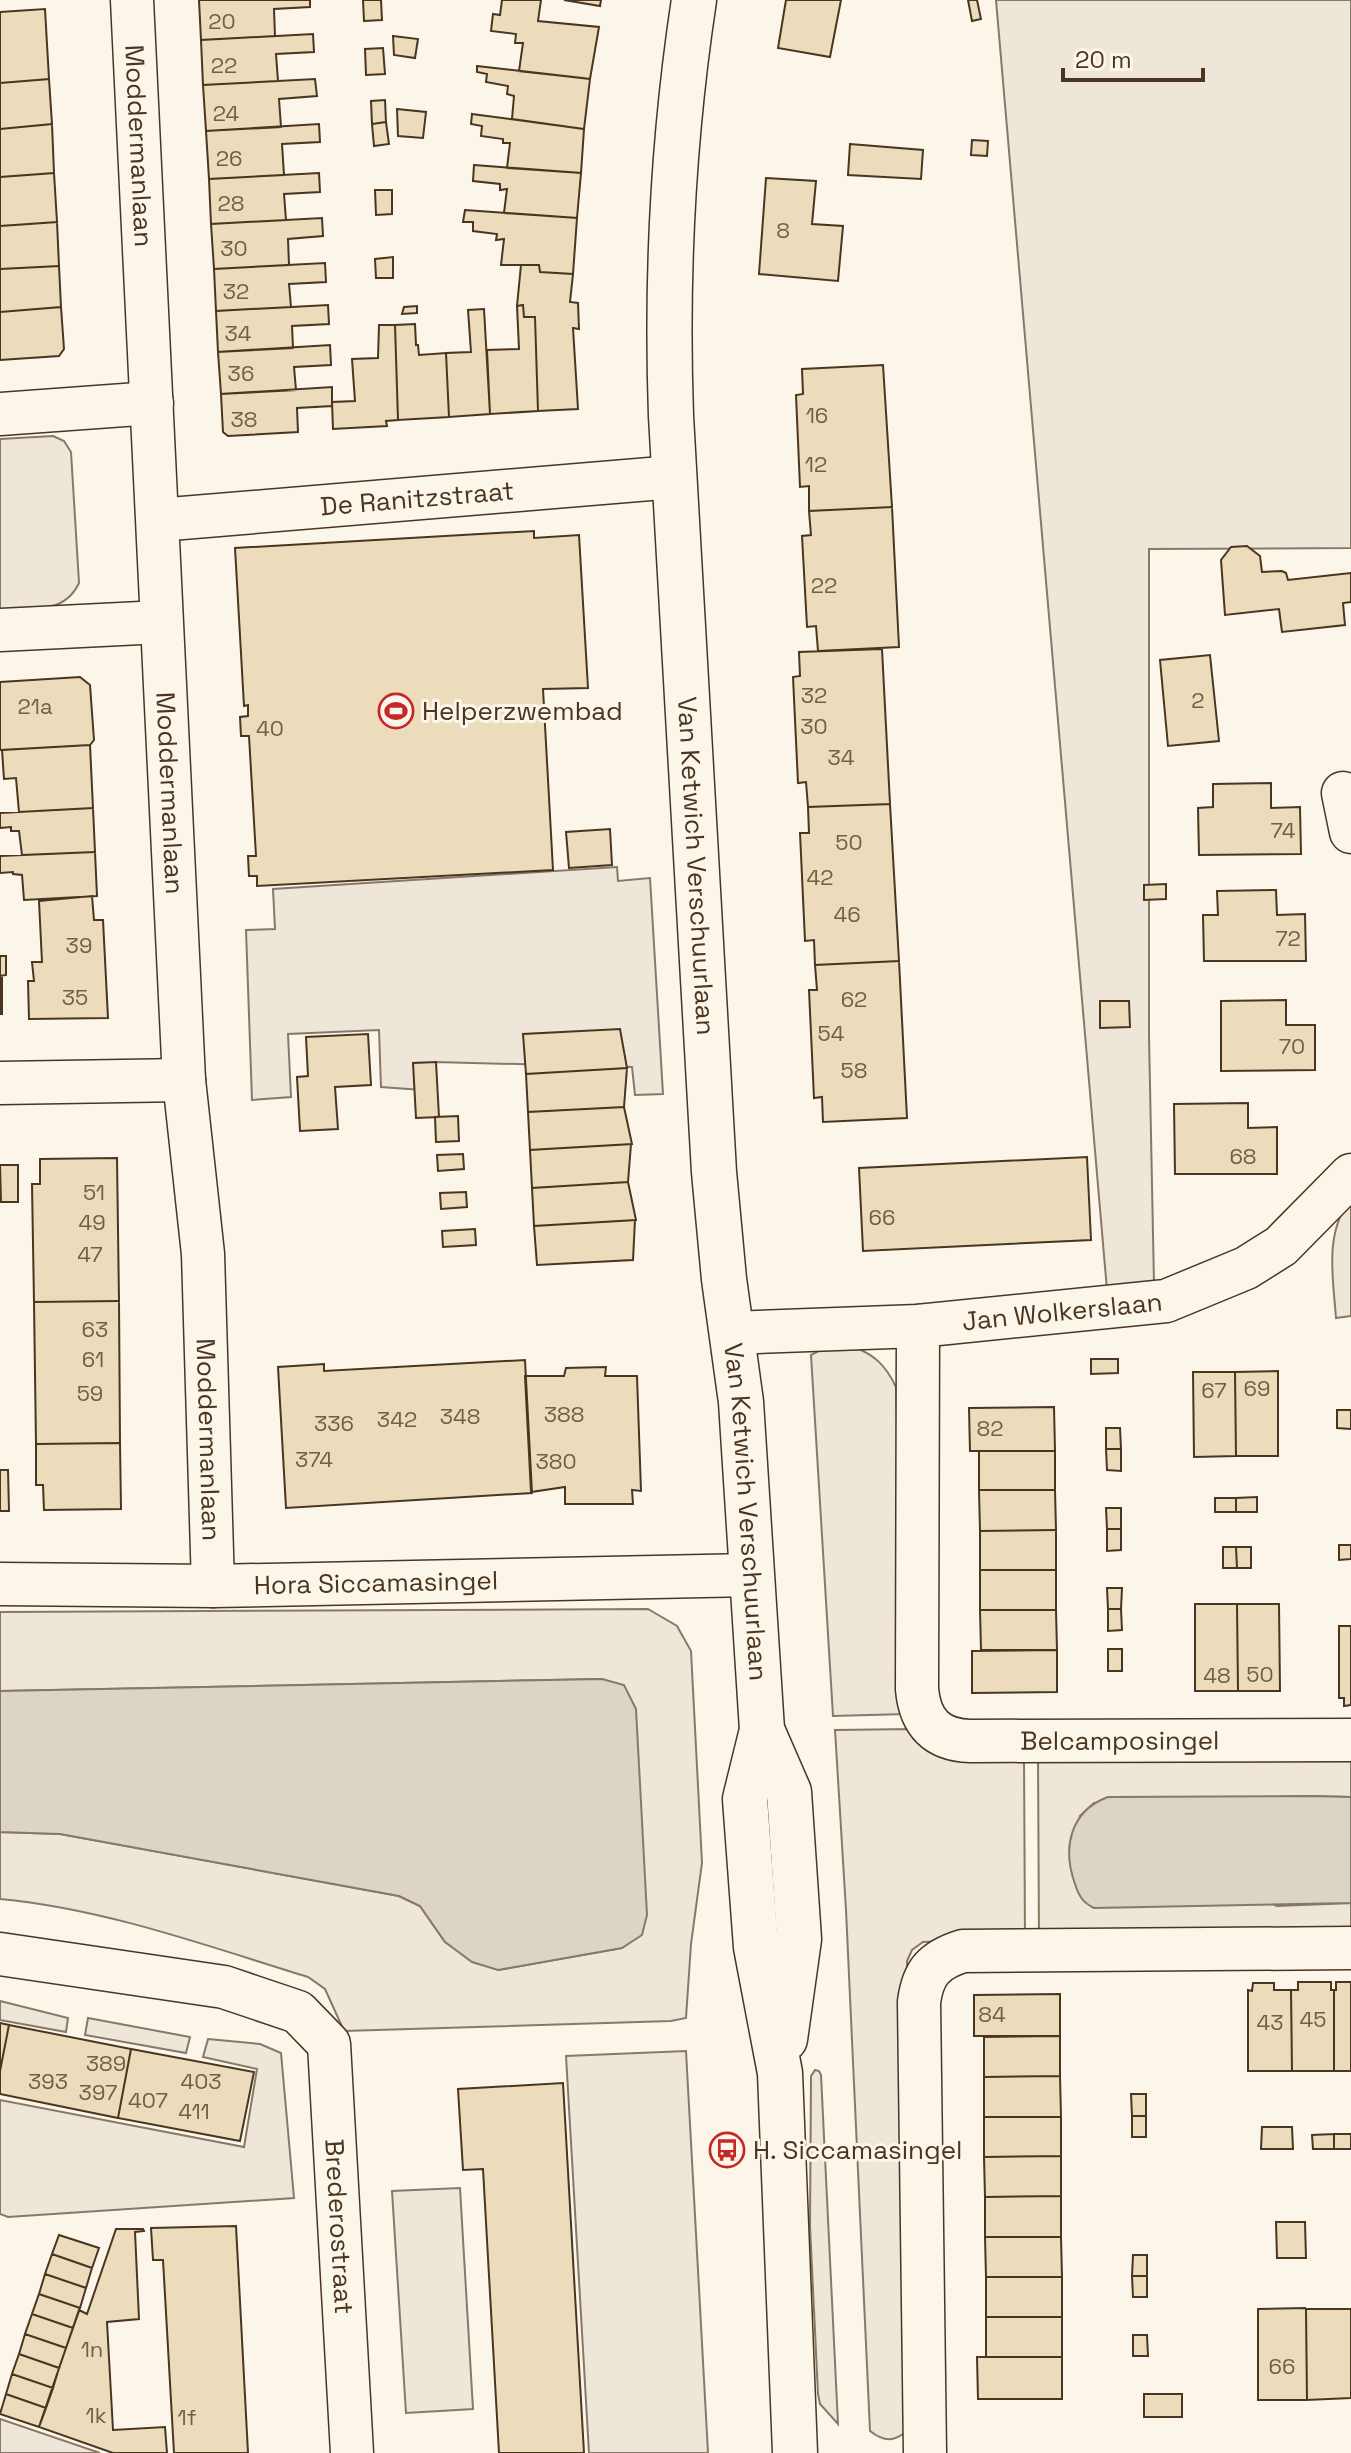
<svg xmlns="http://www.w3.org/2000/svg" width="1351" height="2453" font-family="'Space Grotesk',sans-serif">
	<style>
		.green { fill: #ede6d9; stroke: #887966; stroke-width: 2 }
		.parking { fill: #ede7d9; stroke: #887966; stroke-width: 2 }
		.water { fill: #dcd4c6; stroke: #887966; stroke-width: 2 }
		.building { fill: #ecdcbc; stroke: #4a3520; stroke-width: 2 }
		.lines { fill: none; stroke-linecap: round; stroke-linejoin: round }
		.street-casing { stroke: #4a3520; stroke-width: 45 }
		.secondary-casing { stroke: #4a3520; stroke-width: 47 }
		.street { stroke: #fbf6e9; stroke-width: 42 }
		.secondary { stroke: #fbf6e9; stroke-width: 44 }
		.labels { text-anchor: middle; dominant-baseline: central; stroke-width: 6; stroke-linejoin: round; paint-order: stroke }
		.number-label { font-size: 22px; fill: #725f47 }
		.street-label { font-size: 26px; fill: #4a3520; stroke: #fbf6e9 }
		.poi-label { font-size: 26px; fill: #4a3520; stroke: #fbf6e9; text-anchor: start }
	</style>
	<rect width="100%" height="100%" fill="#fbf6e9"/>
	<!-- green -->
	<path class="green" d="M996 0H1351V548L1149 549V1036L1154 1283 1107 1290Z
		M53 436 64 441 71 452 79 583C64 615 31 608 0 609V439Z
		M617 867 618 881 650 878 663 1094 635 1095 632 1067 435 1062 436 1091 381 1087 379 1030 288 1034 291 1097 252 1100 246 930 275 929 273 889Z
		M1351 1198V1316L1336 1318C1333 1277 1324 1233 1351 1198Z
		M854 1347C875 1355 886 1366 896 1387L906 1714 833 1716 811 1355 824 1348Z
		M648 1609 677 1626 691 1651 702 1863 691 1944 686 2018 671 2021 344 2031 325 1989 308 1977C207 1946 106 1909 0 1899V1832L60 1834 399 1896 420 1906 445 1942 498 1970 622 1948 602 1679 0 1691V1612Z
		M914 1729 1024 1755 1025 1938 923 1942 912 1950 907 1961V2431C894 2442 884 2442 870 2431L846 1910 835 1730Z
		M1351 1754V1797L1310 1796 1094 1803 1080 1816 1277 1906 1351 1903V1936L1039 1939 1038 1756Z
		M0 2001 68 2018 66 2032 0 2020Z
		M88 2018 190 2037 186 2053 85 2035Z
		M208 2039 260 2044 281 2053 294 2198 8 2217 0 2214V2100L244 2147 257 2069 203 2057Z
		M686 2051 708 2453H589L566 2056Z
		M815 2070 819 2071 821 2075 838 2424 820 2404 818 2394 810 2226 811 2076Z
		M0 2419 100 2453H0Z"/>
	<!-- parking -->
	<path class="parking" d="M460 2188 473 2409 406 2413 392 2191Z"/>
	<!-- water -->
	<path class="water" d="M602 1679 624 1685 636 1709 647 1915 642 1935 622 1948 498 1970 472 1962 445 1942 420 1906 399 1896 60 1834 0 1832V1691Z
		M1310 1796 1351 1797V1903L1094 1908C1082 1902 1079 1896 1075 1884 1062 1848 1070 1811 1108 1797Z"/>
	<!-- building -->
	<path class="building" d="M199 0H310V7L274 9 275 36 201 40Z
		M363 0H381L382 20 364 21Z
		M502 0H541L538 21 599 27 590 79 519 71 523 43H515L516 34 491 31 493 14 500 15Z
		M564 0H601L600 6Z
		M786 0H841L830 57 778 48Z
		M968 0H977L981 19 972 21Z
		M45 9 49 79 0 83V12Z
		M313 34 314 52 276 54 278 81 203 85 201 40Z
		M393 36 418 39 415 58 394 55Z
		M383 48 385 74 366 75 365 49Z
		M477 66 590 79 584 129 512 119 514 96 507 94 508 86 486 82 487 74 477 72Z
		M49 79 52 124 0 129V83Z
		M315 79 317 96 279 99 281 127 206 131 203 85Z
		M385 100 386 122 372 124 371 101Z
		M397 109 426 112 423 138 398 136Z
		M472 114 584 129 581 173 507 168 510 143H503V139L481 136 482 126 471 124Z
		M386 122 389 144 374 146 372 124Z
		M52 124 54 173 0 177V129Z
		M319 124 320 142 282 144 284 175 209 179 206 131Z
		M972 140 988 141 987 156 971 155Z
		M850 144 923 150 921 179 848 175Z
		M474 165 581 173 577 218 504 213 507 189 500 190V184L473 181Z
		M54 173 57 222 0 226V177Z
		M319 173 320 192 284 194 286 220 211 224 209 179Z
		M766 178 816 181 812 224 843 226 838 281 759 274Z
		M375 190H392V214L376 215Z
		M465 210 577 218 573 274 540 272 539 265H501L504 239 496 240 497 234 473 231V222H463Z
		M322 218 323 236 288 239 289 265 214 269 211 224Z
		M57 222 59 266 0 269V226Z
		M393 257V278H376L375 259Z
		M325 263 326 282 289 284 291 307 216 311 214 269Z
		M521 265H539L540 272 573 274 570 302 578 303 579 329 573 328 578 409 538 411 535 317H524L523 305 517 306Z
		M59 266 61 307 0 312V269Z
		M328 305 329 324 292 326 293 348 218 352 216 311Z
		M523 305 524 317H535L538 411 490 414 487 350 519 349 517 306Z
		M417 306V313L402 314 404 307Z
		M61 307 64 349 59 356 0 360V312Z
		M484 309 490 414 449 417 446 353 471 352 468 310Z
		M415 324 416 345H418L419 355 446 353 449 417 398 420 395 325Z
		M379 325H395L398 420 386 421 387 426 333 429 332 402 355 401 352 359 378 358Z
		M330 345 331 365 294 367 296 390 221 394 218 352Z
		M883 365 892 507 809 511V486L800 487 796 395 803 394 802 369Z
		M332 387V406L297 408 298 432 228 436 223 432 221 394Z
		M892 507 899 647 818 651 816 626 807 627 802 536 811 535 809 511Z
		M534 531V538L579 535 588 688 543 689 553 870 257 886V876H249L248 856H256L249 736H241L240 717 248 716V705L244 706 235 548Z
		M1247 546 1260 556 1262 572 1282 571 1286 573 1288 580 1351 573V602L1343 603 1345 625 1282 632 1279 609 1225 615 1221 560 1231 547Z
		M882 649 890 804 808 807 806 782 798 783 793 677 800 676 799 652Z
		M1210 655 1219 741 1168 746 1160 660Z
		M80 677 90 685 94 740 90 745 0 750V682Z
		M90 745 93 808 19 812 16 778 4 779 2 750Z
		M1271 783V808L1300 807 1301 854 1199 855 1198 808 1213 807V784Z
		M890 804 899 961 815 965 814 940 805 941 800 833H809L808 807Z
		M93 808 95 852 22 855 19 831H11V827L0 828V813Z
		M610 829 612 865 569 868 566 832Z
		M95 852 97 896 24 900 22 875 13 874V872L0 873V856Z
		M1166 884V899L1144 900V885Z
		M1276 890 1277 915 1305 914 1306 961H1204L1203 915H1218L1217 891Z
		M92 896 94 920H103L108 1018 29 1019 28 981H34L32 962H42L39 901Z
		M0 956H6V975L0 976Z
		M899 961 907 1118 823 1122 822 1097 814 1098 809 990H817L815 965Z
		M0 976H2V1014H0Z
		M1286 1000V1025H1315V1070L1221 1071V1001Z
		M1100 1001H1129L1130 1027 1100 1028Z
		M620 1029 627 1068 526 1074 523 1034Z
		M368 1034 371 1085 335 1087 338 1129 300 1131 297 1077 308 1076 306 1037Z
		M436 1062 439 1117 416 1118 413 1063Z
		M627 1068 624 1107 528 1112 526 1074Z
		M1248 1103V1128L1277 1127V1174H1175L1174 1104Z
		M624 1107 632 1144 530 1150 528 1112Z
		M458 1116 459 1141 436 1142 435 1117Z
		M631 1144 628 1182 532 1188 530 1150Z
		M463 1154 464 1169 438 1171 437 1155Z
		M1087 1157 1091 1240 863 1251 859 1168Z
		M117 1158 119 1301 34 1302 32 1184H40V1159Z
		M0 1165H18V1202H1Z
		M628 1182 636 1220 534 1226 532 1188Z
		M466 1192 467 1207 441 1209 440 1193Z
		M635 1220 633 1260 537 1265 534 1226Z
		M475 1229 476 1245 443 1247 442 1231Z
		M119 1301 120 1443 36 1444 34 1302Z
		M1091 1359H1118V1373L1091 1374Z
		M525 1360 532 1493 286 1508 278 1367 324 1364V1371Z
		M606 1367 605 1376H637L641 1491 632 1490 633 1504H565V1487L531 1492 525 1376H564L566 1368Z
		M1278 1371V1456H1236L1235 1372Z
		M1193 1372H1235L1236 1456 1194 1457Z
		M1054 1407 1055 1451H970L969 1408Z
		M1337 1410H1351V1429L1337 1428Z
		M1106 1428H1120L1121 1449H1106Z
		M120 1443 121 1509 44 1510 43 1485H36V1444Z
		M1106 1449H1121V1471L1107 1470Z
		M979 1451H1055V1490H979Z
		M0 1470H8L9 1511H0Z
		M979 1490H1055L1056 1530 980 1531Z
		M1257 1497V1512H1236V1498Z
		M1215 1498H1236V1512H1215Z
		M1106 1508H1121V1529H1107Z
		M1107 1529H1121V1550L1107 1551Z
		M1056 1530V1570H980V1531Z
		M1339 1545H1351V1559L1339 1560Z
		M1223 1547H1236L1237 1568H1223Z
		M1236 1547H1251V1568H1237Z
		M980 1570H1056V1610H980Z
		M1107 1588H1122L1121 1609H1108Z
		M1195 1604H1237L1238 1691H1195Z
		M1237 1604H1279L1280 1691H1238Z
		M1108 1609H1121L1122 1630 1108 1631Z
		M980 1610H1056L1057 1650H981Z
		M1339 1626H1351V1705L1344 1706V1698H1339Z
		M1108 1649H1122V1671H1108Z
		M1057 1650V1692L972 1693V1651Z
		M1298 1982H1331V1990H1334V2071H1292L1291 1990H1298Z
		M1336 1982H1351V2071H1334V1990H1336Z
		M1253 1983H1274V1990H1291L1292 2071H1248V1990L1252 1991Z
		M1060 1994V2036H974V1995Z
		M0 2023 9 2025 0 2071Z
		M9 2025 131 2049 118 2118 0 2094V2071Z
		M1060 2036V2076L984 2077V2037Z
		M131 2049 254 2072 240 2141 118 2118Z
		M1060 2076 1061 2117H984V2077Z
		M563 2083 584 2453H499L483 2169 463 2170 458 2089Z
		M1131 2094H1146V2116H1132Z
		M1132 2116H1146V2137H1132Z
		M984 2117H1061V2156L984 2157Z
		M1262 2127H1292L1293 2149H1261Z
		M1334 2134H1351V2149H1334Z
		M1334 2134V2149H1313L1312 2135Z
		M1061 2156V2196L985 2197 984 2157Z
		M1061 2196V2237H985V2197Z
		M1276 2222H1305L1306 2258H1277Z
		M236 2226 248 2453H174L163 2260H153L151 2228Z
		M116 2229H143L144 2231 135 2232 139 2319 107 2322 113 2430 165 2427 167 2453H113L39 2427 79 2310 87 2314Z
		M59 2235 99 2248 92 2268 52 2254Z
		M985 2237H1061L1062 2277H986Z
		M52 2254 92 2268 86 2288 45 2274Z
		M1133 2255H1147V2276H1132Z
		M45 2274 86 2288 80 2308 39 2294Z
		M1132 2276H1147V2297H1133Z
		M986 2277H1062V2317H986Z
		M39 2294 80 2308 73 2328 32 2314Z
		M1305 2308 1306 2309 1307 2400H1258V2309Z
		M1306 2309H1351V2398L1307 2400Z
		M32 2314 73 2328 66 2348 25 2334Z
		M986 2317H1062V2357H986Z
		M25 2334 66 2348 59 2368 19 2354Z
		M1133 2335H1147L1148 2356H1133Z
		M19 2354 59 2368 53 2388 12 2374Z
		M977 2357H1062V2399H978Z
		M12 2374 53 2388 46 2408 6 2394Z
		M6 2394 46 2408 39 2427 0 2414Z
		M1144 2394H1182V2417H1144Z"/>
	<g class="lines">
		<!-- street casing -->
		<g class="street-casing">
			<g id="street">
				<path id="s1" d="M132 0 184 1080 203 1254 213 1586"/>
				<path d="M0 414 152 403"/>
				<path id="s2" d="M158 520 674 477"/>
				<path d="M0 630 161 622"/>
				<path d="M1343 793 1351 832"/>
				<path d="M0 1083 184 1080"/>
				<path id="s3" d="M918 1326 917 1689C920 1723 937 1740 970 1741L1351 1740"/>
				<path id="s4" d="M731 1333 918 1326 1166 1301 1246 1268 1281 1246 1351 1175"/>
				<path id="s5" d="M0 1584 213 1586 752 1575"/>
				<path id="s6" d="M0 1954 224 1987 298 2012 329 2044 352 2453"/>
				<path d="M925 2453 919 2002C923 1972 934 1960 963 1951L1351 1948"/>
			</g>
		</g>
		<!-- secondary casing -->
		<g class="secondary-casing">
			<g id="secondary">
				<path id="s7" d="M694 0C673 138 666 276 671 416L714 1172 724 1279 741 1402 762 1730 745 1799 756 1947 780 2073 795 2453"/>
				<path d="M762 1730 789 1792 799 1939 785 2039"/>
			</g>
		</g>
		<!-- street -->
		<use href="#street" class="street"/>
		<!-- secondary -->
		<use href="#secondary" class="secondary"/>
	</g>
	<!-- icons -->
	<defs>
		<g id="stadium-ring" transform="scale(1.8)"><circle r="9.5" fill="#fbf6e9" stroke="#c62828" stroke-width="1.5"/><path d="M0-5a6.5 5 0 1 0 0 10a6.5 5 0 1 0 0-10ZM-3.5-1.8h7v3.6h-7Z" fill="#c62828"/></g>
		<g id="bus-ring" transform="scale(1.8)"><circle r="9.5" fill="#fbf6e9" stroke="#c62828" stroke-width="1.5"/><path d="M-5-6H5V4H4V6H2V4H-2V6H-4V4H-5ZM-3.5-4V0h7V-4ZM-3.5 1.2v1.5H-2V1.2ZM2 1.2v1.5H3.5V1.2Z" fill="#c62828"/></g>
	</defs>
	<g fill-rule="evenodd">
		<use href="#stadium-ring" x="396" y="711"/>
		<use href="#bus-ring" x="727" y="2150"/>
	</g>
	<g class="labels">
		<!-- number labels -->
		<g class="number-label">
			<text x="222" y="21">20</text>
			<text x="224" y="65">22</text>
			<text x="226" y="113">24</text>
			<text x="229" y="158">26</text>
			<text x="231" y="203">28</text>
			<text x="783" y="230">8</text>
			<text x="234" y="248">30</text>
			<text x="236" y="291">32</text>
			<text x="238" y="333">34</text>
			<text x="241" y="373">36</text>
			<text x="817" y="415">16</text>
			<text x="244" y="419">38</text>
			<text x="816" y="464">12</text>
			<text x="824" y="585">22</text>
			<text x="814" y="695">32</text>
			<text x="1198" y="700">2</text>
			<text x="35" y="706">21a</text>
			<text x="814" y="726">30</text>
			<text x="270" y="728">40</text>
			<text x="841" y="757">34</text>
			<text x="1283" y="830">74</text>
			<text x="849" y="842">50</text>
			<text x="820" y="877">42</text>
			<text x="847" y="914">46</text>
			<text x="1288" y="938">72</text>
			<text x="79" y="945">39</text>
			<text x="75" y="997">35</text>
			<text x="854" y="999">62</text>
			<text x="831" y="1033">54</text>
			<text x="1292" y="1046">70</text>
			<text x="854" y="1070">58</text>
			<text x="1243" y="1156">68</text>
			<text x="94" y="1192">51</text>
			<text x="882" y="1217">66</text>
			<text x="92" y="1222">49</text>
			<text x="90" y="1254">47</text>
			<text x="95" y="1329">63</text>
			<text x="93" y="1359">61</text>
			<text x="1257" y="1388">69</text>
			<text x="1214" y="1390">67</text>
			<text x="90" y="1393">59</text>
			<text x="564" y="1414">388</text>
			<text x="460" y="1416">348</text>
			<text x="397" y="1419">342</text>
			<text x="334" y="1423">336</text>
			<text x="990" y="1428">82</text>
			<text x="314" y="1459">374</text>
			<text x="556" y="1461">380</text>
			<text x="1260" y="1674">50</text>
			<text x="1217" y="1675">48</text>
			<text x="992" y="2014">84</text>
			<text x="1313" y="2019">45</text>
			<text x="1270" y="2022">43</text>
			<text x="106" y="2063">389</text>
			<text x="48" y="2081">393</text>
			<text x="201" y="2081">403</text>
			<text x="98" y="2092">397</text>
			<text x="148" y="2100">407</text>
			<text x="194" y="2111">411</text>
			<text x="92" y="2349">1n</text>
			<text x="1282" y="2366">66</text>
			<text x="96" y="2415">1k</text>
			<text x="187" y="2417">1f</text>
		</g>
		<!-- street labels -->
		<g class="street-label">
			<text stroke="none"><textPath href="#s1" startOffset="146">Moddermanlaan</textPath></text>
			<text stroke="none"><textPath href="#s2" startOffset="260">De Ranitzstraat</textPath></text>
			<text stroke="none"><textPath href="#s1" startOffset="794">Moddermanlaan</textPath></text>
			<text stroke="none"><textPath href="#s7" startOffset="868">Van Ketwich Verschuurlaan</textPath></text>
			<text stroke="none"><textPath href="#s4" startOffset="332">Jan Wolkerslaan</textPath></text>
			<text stroke="none"><textPath href="#s1" startOffset="1442">Moddermanlaan</textPath></text>
			<text stroke="none"><textPath href="#s7" startOffset="1516">Van Ketwich Verschuurlaan</textPath></text>
			<text stroke="none"><textPath href="#s5" startOffset="376">Hora Siccamasingel</textPath></text>
			<text stroke="none"><textPath href="#s3" startOffset="596">Belcamposingel</textPath></text>
			<text stroke="none"><textPath href="#s6" startOffset="532">Brederostraat</textPath></text>
		</g>
		<!-- poi labels -->
		<g class="poi-label">
			<text x="422" y="711">Helperzwembad</text>
			<text x="753" y="2150">H. Siccamasingel</text>
		</g>
	</g>
	<!-- scale -->
	<path d="M1063 68v12h140v-12" fill="none" stroke="#4a3520" stroke-width="4"/>
	<text x="1075" y="68" font-size="24" fill="#4a3520" stroke="#fbf6e9" stroke-width="6" paint-order="stroke">20 m</text>
</svg>
